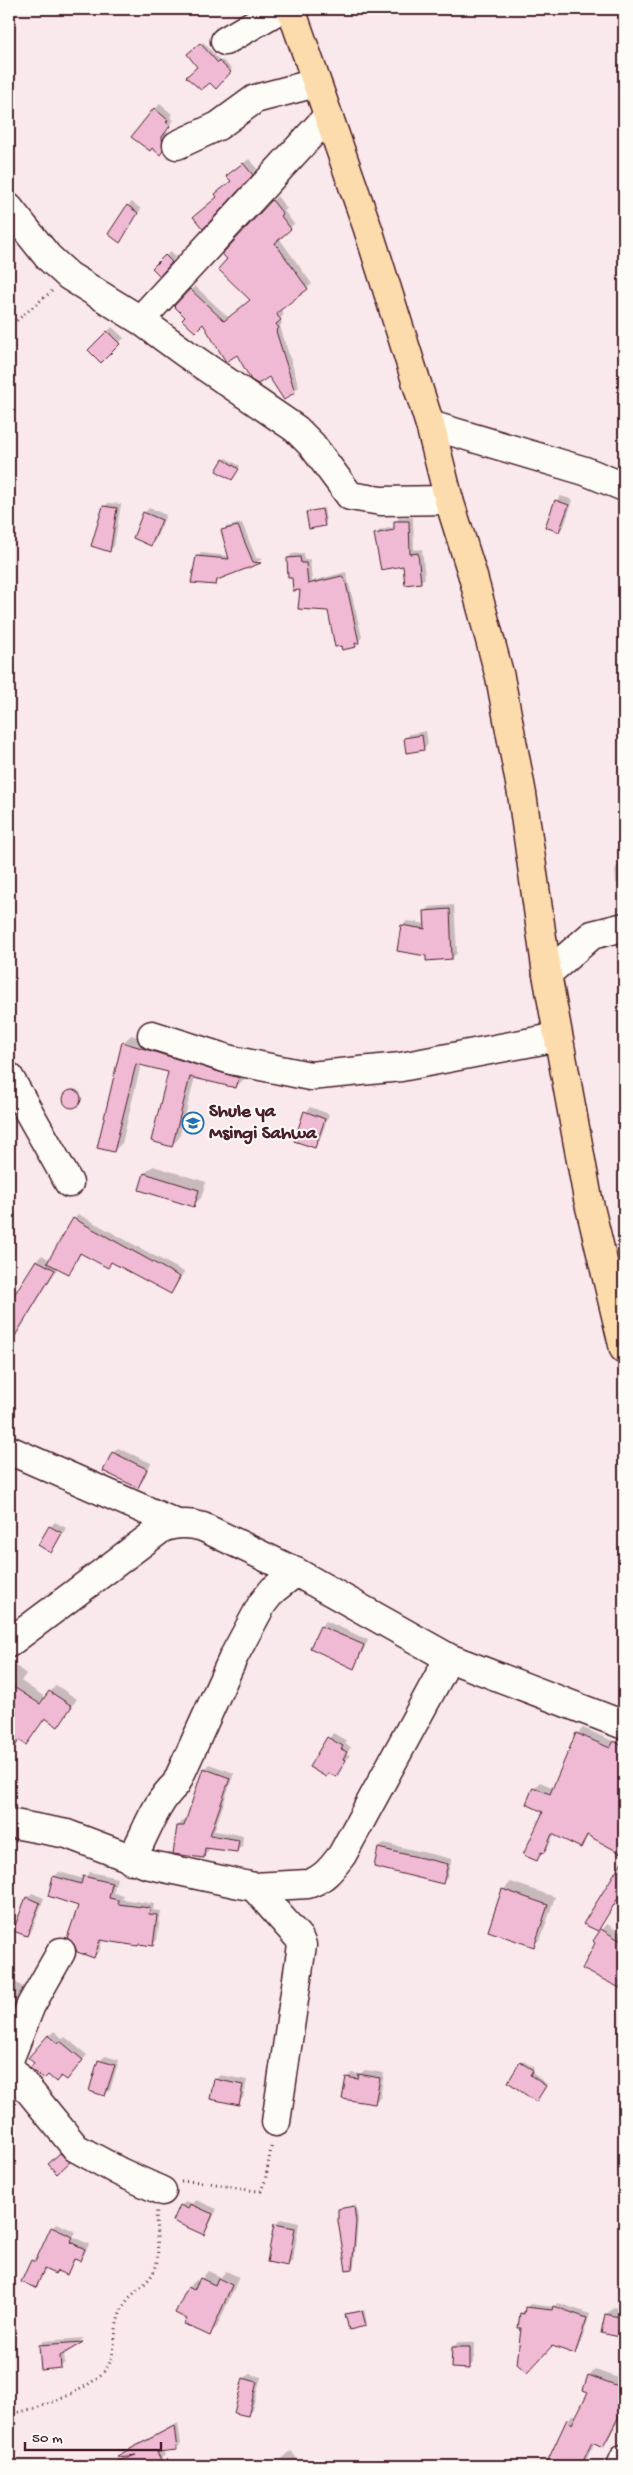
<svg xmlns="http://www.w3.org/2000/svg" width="633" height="2475" font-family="'Gochi Hand',sans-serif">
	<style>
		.shadow { fill: #0003 }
		.building { fill: #f0bad4; stroke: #4a1f2b }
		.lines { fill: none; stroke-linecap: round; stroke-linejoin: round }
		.minor-casing { stroke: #4a1f2b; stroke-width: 31 }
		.major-casing { stroke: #4a1f2b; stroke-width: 31 }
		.path { stroke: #4a1f2b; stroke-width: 3; stroke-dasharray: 1 4; stroke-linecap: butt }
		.minor { stroke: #fdfcf7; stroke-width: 28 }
		.major { stroke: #fcdcac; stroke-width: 28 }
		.labels { text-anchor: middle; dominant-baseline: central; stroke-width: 4; stroke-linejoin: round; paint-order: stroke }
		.poi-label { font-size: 19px; font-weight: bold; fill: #4a1f2b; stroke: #fdfcf7; text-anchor: start }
	</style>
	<rect width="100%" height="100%" fill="#f9e8ec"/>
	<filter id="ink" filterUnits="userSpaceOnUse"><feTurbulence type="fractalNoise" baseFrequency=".02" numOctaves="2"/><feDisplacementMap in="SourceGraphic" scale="10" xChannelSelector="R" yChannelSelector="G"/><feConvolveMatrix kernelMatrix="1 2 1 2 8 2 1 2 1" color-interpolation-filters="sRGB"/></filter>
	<g filter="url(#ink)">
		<!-- shadow -->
		<path class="shadow" d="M203 42 221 62 222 60 232 69 216 87 189 55Z
			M160 104 172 114 170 117 174 120 166 130 167 145 160 153 155 109Z
			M249 159 257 169 208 222 219 196 232 181 233 171Z
			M277 196 287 209 284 211 294 224 279 238 312 284 281 310 284 314 280 319 282 323 280 326 299 387 294 391 237 354 203 322 187 317 176 306 195 286 229 318 252 300 224 254Z
			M132 202 141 209 120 241 128 206Z
			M171 251 176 257 160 274 154 268Z
			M112 327 124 338 101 361 90 350Z
			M226 458 240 466 234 477 224 460Z
			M561 496 573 500 564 526 559 531 556 501Z
			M108 503 121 504 114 546 110 550 104 507Z
			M149 508 166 515 156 539 151 544 144 513Z
			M324 508 326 522 324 525 308 513Z
			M413 517 414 550 422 549 425 578 420 582 376 535 380 530 395 527V522L399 518Z
			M242 523 256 558 263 559 220 578 216 584 197 557 201 553 229 556 223 531 226 527Z
			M304 553V560L310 559 312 581 346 572 362 637 355 646 329 610 301 589 293 576 288 558 292 554Z
			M426 731 428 744 423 749 405 739 410 734Z
			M624 856V895V883H616L615 870Z
			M454 905 457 953 452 958 427 955 402 926 407 921 426 924 425 912 430 907Z
			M131 1035 246 1070 244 1079 236 1087 195 1077 179 1138 172 1145 170 1071 141 1064 122 1143 114 1151 123 1043Z
			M64 1098a9 9 0 1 1 18 0a9 9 0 1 1-18 0Z
			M310 1107 329 1114 319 1142 314 1147 306 1112Z
			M153 1166 206 1182 201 1198 193 1206 145 1173Z
			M78 1214 184 1272 175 1288 171 1293 112 1262 107 1267 82 1252 69 1273 58 1267 20 1329 15 1334 13 1332 9 1340V1306L37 1260 42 1255 50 1260Z
			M118 1448 151 1463 143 1481 138 1486 113 1453Z
			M55 1522 66 1528 51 1552 50 1527Z
			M326 1621 368 1640 358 1662 353 1667 311 1648 321 1626Z
			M11 1662 26 1674 21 1681 46 1698 56 1685 77 1699 58 1725 46 1717 26 1744 20 1739 16 1744 9 1738V1665Z
			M583 1728 615 1742 621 1736 624 1738V1854L589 1835 581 1846 554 1834 549 1846 536 1860 545 1811 534 1788 540 1782 554 1788 577 1734Z
			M333 1733 347 1741 345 1744 351 1747 347 1754 350 1755 335 1776 311 1766Z
			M209 1764 234 1773 214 1831 243 1835 242 1846 237 1851 209 1847 208 1852 203 1857 178 1826 183 1821 187 1822 204 1769Z
			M384 1843 452 1859 447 1877 442 1882 375 1866 379 1848Z
			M624 1861V1900L619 1897 597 1929 585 1924Z
			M59 1872 84 1879 90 1872 117 1878 113 1893 123 1895 122 1899 154 1904 153 1910 161 1911 157 1940 152 1945 103 1939 99 1952 94 1956 79 1905 54 1877Z
			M511 1882 555 1897 541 1938 534 1945 503 1890Z
			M32 1893 44 1898 32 1930 27 1934V1898Z
			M607 1924 624 1935V1977L622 1980 594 1941Z
			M9 1978 24 1988 9 2013Z
			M54 2031 63 2039 65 2037 87 2055 71 2074 49 2036Z
			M105 2056 119 2060 110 2090 105 2095 100 2061Z
			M523 2061 534 2068 531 2072 547 2084 538 2098 521 2063Z
			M365 2070 384 2073 380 2098 374 2103 347 2078 352 2073 360 2074Z
			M220 2075 247 2080 243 2098 238 2103 215 2080Z
			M196 2200 217 2209 208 2228 203 2233 181 2206 186 2201 192 2204Z
			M356 2205 358 2219 354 2266 352 2268 339 2210Z
			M281 2219 299 2223 293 2260 288 2265 276 2224Z
			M57 2223 76 2232 73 2237 89 2244 84 2255 79 2260 76 2258 66 2273 46 2269 36 2286 32 2261 36 2256 39 2257 52 2228Z
			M208 2271 221 2277 226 2271 239 2277 217 2327 209 2334 188 2318 189 2287 196 2280 199 2282Z
			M558 2303 590 2314 579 2349 575 2352 522 2327 521 2314 530 2304 554 2307Z
			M614 2307 624 2310V2337L602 2332 606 2314Z
			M364 2309 367 2323 365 2325 346 2315Z
			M84 2338 64 2352 65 2363 60 2367 40 2345 44 2341Z
			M458 2342 475 2343 474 2362 469 2367 453 2347Z
			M595 2370 624 2380V2416L621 2415 608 2440 602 2446 595 2442 583 2466H558L549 2462 568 2420 573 2414 577 2417 590 2391 589 2376Z
			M249 2374 261 2377 252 2410 247 2415 244 2379Z
			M178 2423 181 2444 177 2448 163 2450 165 2455 161 2459 147 2466H124L122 2461 128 2455 119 2456 123 2452Z
			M291 2451 303 2466H284L279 2461Z"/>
		<!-- building -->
		<path class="building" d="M200 43 218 63 219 61 231 72 216 89 210 83 201 90 186 77 197 67 187 54Z
			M154 108 168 120 166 122 170 126 162 137 163 151 160 155 152 148 150 151 131 137Z
			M243 163 253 175 203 229 193 217 217 197 215 194 231 181 226 176Z
			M272 200 283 214 281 216 291 229 275 243 308 289 278 312 277 315 281 320 276 324 279 328 276 331 295 392 284 400 269 377 258 384 251 380 237 355 226 362 203 324 195 332 182 320 185 317 174 306 190 289 224 321 250 300 218 269 227 259 222 254Z
			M127 205 138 213 120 243 108 234Z
			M165 255 172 262 160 276 152 268Z
			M107 331 120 344 101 363 88 350Z
			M223 459 239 469 232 480 216 471Z
			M555 500 569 505 559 532 545 527Z
			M103 506 117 508 110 552 91 546Z
			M322 509 325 526 309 529 306 512Z
			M143 512 162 520 151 546 133 538Z
			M394 521H409L410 554 418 553 421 583 405 585 403 566 381 570 374 534 394 530Z
			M238 526 253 562 261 563 217 580 216 585 191 583 196 556 229 559 221 530Z
			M300 557 301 563H306L308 584 342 576 346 583 359 643H355L356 647 342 650 341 646 335 647 328 611 298 609 300 590 293 591 292 578H288L287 558Z
			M422 735 424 750 406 753 404 738Z
			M450 909 452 959 426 961V956L397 951 401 925 425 929 424 911Z
			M122 1042 239 1078 236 1088 190 1077 172 1147 151 1141 168 1072 136 1064 114 1152 97 1148Z
			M63 1099a9 9 0 1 1 18 0a9 9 0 1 1-18 0Z
			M304 1111 325 1119 315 1148 294 1141Z
			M144 1173 199 1190 194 1207 139 1190Z
			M73 1218 180 1277 171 1294 111 1262 108 1268 80 1253 69 1274 47 1263Z
			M36 1260 55 1270 9 1346V1303Z
			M112 1452 147 1469 138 1488 103 1471Z
			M49 1526 62 1533 51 1553 38 1545Z
			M320 1626 364 1645 354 1669 310 1648Z
			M9 1684 40 1704 49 1691 72 1706 58 1727 45 1718 26 1745 19 1740 9 1757Z
			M576 1733 610 1748 614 1741 624 1747V1855L587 1835 581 1848 552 1834 544 1853 541 1852 537 1861 523 1855 543 1812 526 1804 533 1787 550 1794Z
			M327 1737 343 1746 341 1749 347 1752 343 1759 346 1760 336 1777 328 1773 326 1777 309 1767Z
			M203 1768 230 1778 210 1835 239 1840 237 1852 205 1848 204 1858 173 1854 177 1826H184Z
			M378 1848 448 1864 443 1884 374 1867Z
			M624 1858V1902L618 1898 598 1931 583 1924Z
			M53 1876 81 1884 83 1876 112 1883 109 1898 118 1900V1904L150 1908 149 1914 157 1915 153 1946 139 1944 138 1946 100 1940 94 1958 77 1952 74 1944 67 1938 78 1906 48 1896Z
			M502 1889 548 1905 534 1947 488 1931Z
			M26 1897 40 1903 27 1936 13 1931Z
			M601 1929 624 1943V1990L582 1969 595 1943 593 1941Z
			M48 2035 58 2043 60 2041 83 2060 67 2080 61 2076 56 2082 48 2075 44 2079 30 2068 34 2063 28 2058Z
			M98 2060 115 2065 105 2096 89 2091Z
			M520 2062 533 2070 530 2075 546 2086 536 2102 508 2082Z
			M359 2074 380 2078 375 2104 342 2099 346 2077 358 2079Z
			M214 2079 243 2085 239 2105 210 2099Z
			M60 2153 70 2162 57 2174 48 2164Z
			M190 2204 213 2214 204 2235 173 2221 180 2205 188 2209Z
			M354 2206 356 2222 352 2269 346 2270 338 2221V2209Z
			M274 2224 295 2228 288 2266 267 2262Z
			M51 2227 73 2237 70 2242 85 2249 80 2261 74 2259 67 2275 57 2271 55 2274 44 2269 36 2288 21 2282 31 2260 35 2262Z
			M200 2278 215 2285 218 2278 232 2285 210 2336 184 2324 187 2319 175 2313 188 2287 194 2290Z
			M553 2306 587 2318 575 2354 552 2346 527 2373 517 2364 521 2328H518L520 2313 524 2314 525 2307 552 2310Z
			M362 2311 366 2326 349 2330 345 2314Z
			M605 2314 624 2318V2338L601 2333Z
			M83 2342 60 2356 61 2368 41 2370 39 2345Z
			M452 2347H470V2369L451 2368Z
			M588 2375 624 2388V2417L619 2416 603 2447 592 2442 581 2466H556L547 2462 567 2419 572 2424 588 2392 583 2390Z
			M243 2378 257 2382 248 2416 234 2413Z
			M174 2426 177 2450 157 2452 161 2460 150 2466H111L110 2464 136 2455 118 2457 117 2456Z"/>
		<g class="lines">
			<!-- minor casing -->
			<g class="minor-casing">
				<path id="minor" d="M225 41 280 9
					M177 145 218 126 255 99 316 83
					M9 208 48 257 69 276 140 320 185 353 296 429 312 445 350 496 381 501 449 500
					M140 320 328 116
					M430 425 585 471 624 487
					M547 974 592 935 624 927
					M152 1035 231 1060 310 1076 401 1067 558 1037
					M9 1077 69 1183
					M9 1450 175 1523
					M9 1643 162 1528C177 1523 188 1523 203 1527L296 1572 449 1658 624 1725
					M9 1823 67 1834 146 1864 254 1887 308 1884C324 1879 332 1868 342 1855L449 1658
					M131 1860C146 1834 154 1804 176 1784L234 1656 262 1604 273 1590 296 1572
					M254 1887 299 1938 302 1945 276 2122
					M9 2060 31 2005 61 1952
					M9 2066 76 2148 120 2172 162 2191
					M621 2466 624 2459"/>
			</g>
			<!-- major casing -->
			<g class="major-casing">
				<path id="major" d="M291 9 368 229 430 425 449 500 472 573 500 677 522 794 547 974 588 1199 624 1349"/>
			</g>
			<!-- path -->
			<path class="path" d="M9 327 52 291
				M181 2182C210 2179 233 2190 261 2191L265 2181 272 2143
				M9 2413C33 2413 99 2387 109 2364 117 2347 113 2326 122 2309 129 2293 147 2286 154 2271 162 2256 154 2227 157 2210"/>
			<!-- minor -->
			<use href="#minor" class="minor"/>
			<!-- major -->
			<use href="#major" class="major"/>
		</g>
	</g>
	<!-- icons -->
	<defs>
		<g id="school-ring" transform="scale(1.125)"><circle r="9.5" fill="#fdfcf7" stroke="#1f6fb2" stroke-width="1.5"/><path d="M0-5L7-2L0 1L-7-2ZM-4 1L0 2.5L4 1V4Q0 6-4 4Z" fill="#1f6fb2"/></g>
	</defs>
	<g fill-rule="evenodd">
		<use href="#school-ring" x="193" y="1123"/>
	</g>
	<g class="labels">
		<!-- poi labels -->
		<g class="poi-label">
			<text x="209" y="1112">Shule ya<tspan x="209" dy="22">Msingi Sahwa</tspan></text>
		</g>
	</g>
	<!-- margin -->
	<rect width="633" height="2475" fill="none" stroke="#fdfcf7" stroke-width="30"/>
	<rect x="15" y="15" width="603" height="2445" fill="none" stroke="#4a1f2b" stroke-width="2" filter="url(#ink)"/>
	<!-- scale -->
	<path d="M25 2442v8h136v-8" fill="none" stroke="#4a1f2b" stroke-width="2.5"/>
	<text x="32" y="2442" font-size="15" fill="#4a1f2b" stroke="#fdfcf7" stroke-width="4" paint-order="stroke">50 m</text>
</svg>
